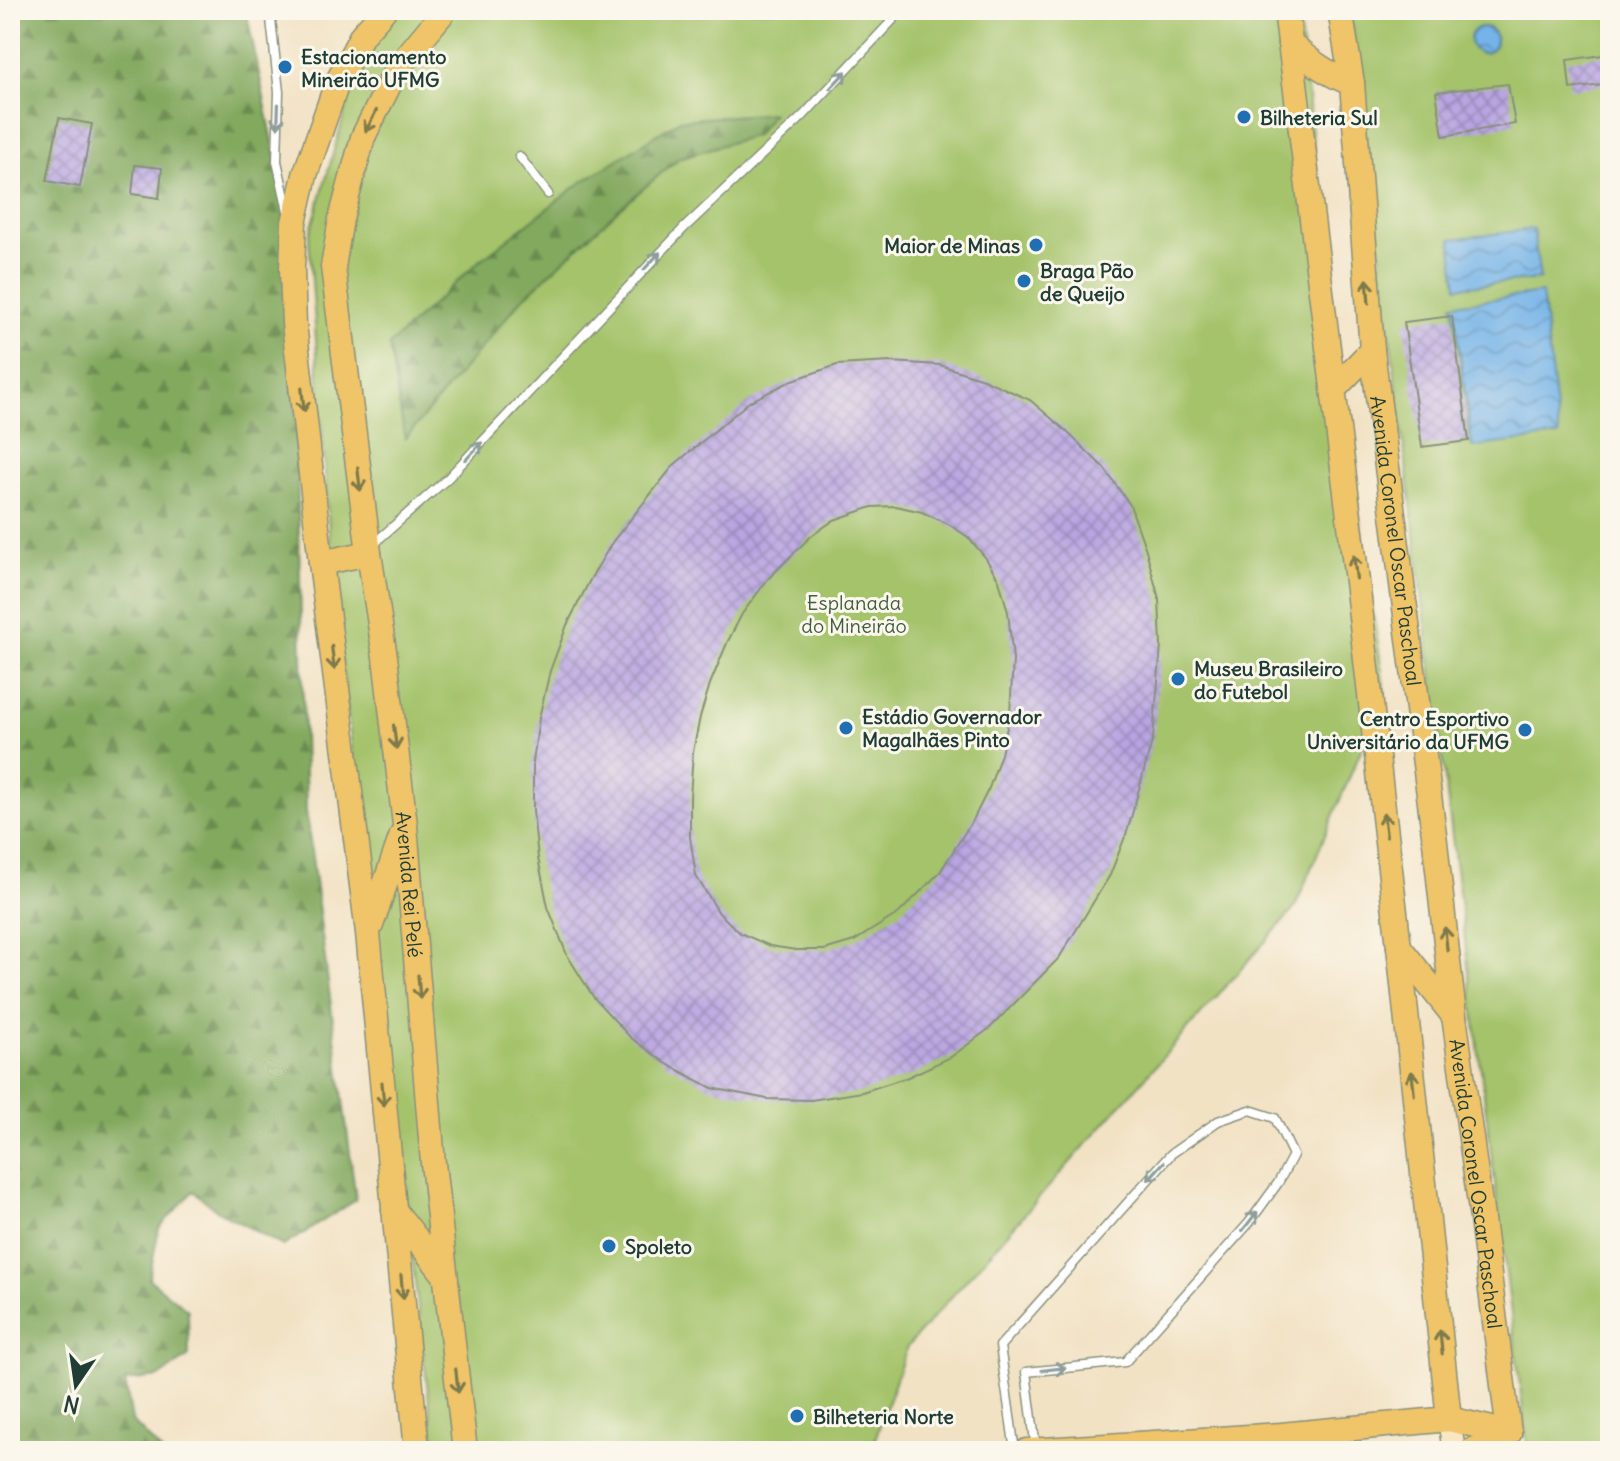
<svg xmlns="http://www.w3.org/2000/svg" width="1620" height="1461" font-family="Delius,sans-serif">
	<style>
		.green { fill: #a4c36b; stroke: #628050; stroke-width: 2 }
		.forest { fill: url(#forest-firs); stroke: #51734a; stroke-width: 2 }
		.water { fill: url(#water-waves); stroke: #4a788e; stroke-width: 2 }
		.building { fill: url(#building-cross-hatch); fill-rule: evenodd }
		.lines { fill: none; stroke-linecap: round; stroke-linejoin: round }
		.lane-casing { stroke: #88907c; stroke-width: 11 }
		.secondary-casing { stroke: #88907c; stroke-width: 25 }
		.primary-casing { stroke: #88907c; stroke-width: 27 }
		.lane { stroke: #fff; stroke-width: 8 }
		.secondary { stroke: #f9e7c3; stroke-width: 22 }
		.primary { stroke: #f0c469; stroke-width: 24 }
		.oneway { stroke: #8f9e9a }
		.oneway2 { stroke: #7d7a4c }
		.poi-dot { fill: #1f6fb2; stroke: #fbf7ec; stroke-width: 3 }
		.labels { text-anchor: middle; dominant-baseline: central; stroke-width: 6; stroke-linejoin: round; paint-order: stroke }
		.poi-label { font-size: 20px; font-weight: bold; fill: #1f3d34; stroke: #fbf7ec; text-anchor: start }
		.street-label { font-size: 20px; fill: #1f3d34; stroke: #fbf7ec }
		.park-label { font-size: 20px; fill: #405e42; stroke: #fbf7ec }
	</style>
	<defs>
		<pattern id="forest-firs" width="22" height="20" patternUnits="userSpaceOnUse" patternTransform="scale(2)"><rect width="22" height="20" fill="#83a95f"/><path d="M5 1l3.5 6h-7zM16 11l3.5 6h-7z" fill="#6b8b4f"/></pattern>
		<pattern id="water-waves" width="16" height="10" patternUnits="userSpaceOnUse" patternTransform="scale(2)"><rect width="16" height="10" fill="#75b3e8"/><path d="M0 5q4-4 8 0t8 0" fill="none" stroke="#5f93bd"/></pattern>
		<pattern id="building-cross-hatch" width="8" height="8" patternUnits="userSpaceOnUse" patternTransform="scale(2)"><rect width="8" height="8" fill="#b9a5e2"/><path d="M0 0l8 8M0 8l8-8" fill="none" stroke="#9688b8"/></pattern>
	</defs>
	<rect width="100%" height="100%" fill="#fbf7ec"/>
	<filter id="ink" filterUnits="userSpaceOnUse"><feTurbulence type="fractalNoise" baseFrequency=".0125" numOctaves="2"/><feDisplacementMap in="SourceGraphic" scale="16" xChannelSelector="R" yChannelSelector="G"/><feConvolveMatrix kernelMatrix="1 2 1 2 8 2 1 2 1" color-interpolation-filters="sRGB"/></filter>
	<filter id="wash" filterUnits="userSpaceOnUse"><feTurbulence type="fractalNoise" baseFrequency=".006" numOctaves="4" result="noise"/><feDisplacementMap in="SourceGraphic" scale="32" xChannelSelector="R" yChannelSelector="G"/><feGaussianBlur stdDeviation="1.8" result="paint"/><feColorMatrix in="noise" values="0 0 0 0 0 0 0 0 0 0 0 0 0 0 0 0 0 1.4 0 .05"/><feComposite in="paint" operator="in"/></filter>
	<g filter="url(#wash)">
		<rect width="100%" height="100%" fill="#f2e2c4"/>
		<!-- green -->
		<path class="green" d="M398 10H1298L1342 396 1385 693 1294 909 907 1347 871 1451H435L333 588 309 237 365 43Z
			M1350 10H1610V1451H1528Z"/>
		<!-- forest -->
		<path class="forest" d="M10 10H246L277 161 292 269 306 811 356 1200 283 1246 218 1211 193 1191 159 1228 149 1279 188 1310 189 1356 159 1377 125 1381 132 1421 161 1451H10Z
			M773 113 756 135 679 158 617 211 522 299 405 439 389 345 478 262 579 184 680 120Z"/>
		<!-- water -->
		<path class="water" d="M1470 40a13 13 0 1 1 26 0a13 13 0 1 1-26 0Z
			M1533 229 1540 279 1457 287 1451 239Z
			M1542 293 1559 436 1472 447 1453 304Z"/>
		<g id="blocks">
			<!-- building -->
			<path class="building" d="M1610 54V84L1570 89 1567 60Z
				M1508 84 1515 124 1443 136 1436 92Z
				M59 118 92 124 80 187 47 181Z
				M135 165 162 168 159 198 132 194Z
				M1452 316 1469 441 1422 447 1404 322Z
				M891 362 940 365 983 379 1030 400 1065 430 1104 468 1130 505 1146 550 1159 599 1161 646 1153 738 1128 829 1110 875 1059 958 990 1028 951 1057 908 1077 862 1092 811 1100 767 1099 712 1088 667 1064 630 1037 594 998 567 955 548 907 538 858 533 811V762L539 718 550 671 567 625 591 578 613 541 674 465 749 402 793 380 837 365ZM896 506 922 512 948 524 968 537 985 557 999 580 1008 612 1013 660 1010 714 1001 754 989 788 974 818 940 872 899 913 854 941 824 950H796L770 946 740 933 719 913 696 876 690 837V798L693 752 700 717 710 684 727 643 742 614 768 579 810 537 834 520 872 507Z"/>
		</g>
	</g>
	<g filter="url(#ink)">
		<use href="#blocks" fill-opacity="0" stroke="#88907c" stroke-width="2"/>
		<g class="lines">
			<!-- lane casing -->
			<g class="lane-casing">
				<path id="lane" d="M270 10 279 92 277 161 288 211
					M519 156 548 194
					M374 546 380 538 448 478 684 228 803 116 902 10
					M1015 1451 1000 1346 1171 1154 1218 1121 1250 1110 1275 1118 1293 1155 1278 1183 1249 1223 1125 1362 1026 1372 1036 1449"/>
			</g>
			<!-- secondary casing -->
			<g class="secondary-casing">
				<path id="secondary" d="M1449 1419 1454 1451"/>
			</g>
			<!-- primary casing -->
			<g class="primary-casing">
				<g id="primary">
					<path d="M384 10 362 35 337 83 305 175 294 223 292 269 294 323 321 563 368 933 417 1451"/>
					<path id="s1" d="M445 10 398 67 363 137 341 219 333 267 369 553 385 657 405 825 433 1163 465 1451"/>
					<path d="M1286 10 1356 573 1399 947 1449 1419"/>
					<path id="s2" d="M1340 10 1352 83 1372 350 1435 842 1454 1016 1481 1211 1509 1433"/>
					<path d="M1290 44C1309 60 1328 75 1352 83"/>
					<path d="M1334 389 1372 350"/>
					<path d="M321 563 369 553"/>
					<path d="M371 925 402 835"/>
					<path d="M1399 947 1454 1016"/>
					<path d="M394 1210 444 1274"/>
					<path d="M1027 1451 1281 1435 1449 1419 1509 1433"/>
					<path d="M1471 1451 1509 1433"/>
				</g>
			</g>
			<!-- lane -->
			<use href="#lane" class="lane"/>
			<!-- secondary -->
			<use href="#secondary" class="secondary"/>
			<!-- primary -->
			<use href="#primary" class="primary"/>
		</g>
		<!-- one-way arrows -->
		<defs><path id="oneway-shaft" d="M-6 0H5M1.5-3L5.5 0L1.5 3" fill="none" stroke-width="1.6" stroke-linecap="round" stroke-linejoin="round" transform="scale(2)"/></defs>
		<g class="oneway">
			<use href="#oneway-shaft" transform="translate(838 80) rotate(-47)"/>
			<use href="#oneway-shaft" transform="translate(278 116) rotate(92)"/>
			<use href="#oneway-shaft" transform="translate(652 261) rotate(-47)"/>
			<use href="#oneway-shaft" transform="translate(474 451) rotate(-47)"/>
			<use href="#oneway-shaft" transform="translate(1156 1171) rotate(132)"/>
			<use href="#oneway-shaft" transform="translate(1250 1221) rotate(-52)"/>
			<use href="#oneway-shaft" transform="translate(1054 1369) rotate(-6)"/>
		</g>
		<g class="oneway2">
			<use href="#oneway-shaft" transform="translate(371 121) rotate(117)"/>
			<use href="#oneway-shaft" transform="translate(1368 291) rotate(-94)"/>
			<use href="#oneway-shaft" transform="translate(303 400) rotate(84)"/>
			<use href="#oneway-shaft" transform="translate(359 479) rotate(83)"/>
			<use href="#oneway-shaft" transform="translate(1355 567) rotate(-97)"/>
			<use href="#oneway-shaft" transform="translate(333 658) rotate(83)"/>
			<use href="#oneway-shaft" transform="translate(395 737) rotate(83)"/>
			<use href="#oneway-shaft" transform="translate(1385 825) rotate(-97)"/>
			<use href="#oneway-shaft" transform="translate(1446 939) rotate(-96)"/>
			<use href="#oneway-shaft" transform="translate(419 987) rotate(85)"/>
			<use href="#oneway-shaft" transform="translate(1413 1083) rotate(-96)"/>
			<use href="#oneway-shaft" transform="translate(383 1094) rotate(85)"/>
			<use href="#oneway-shaft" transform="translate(402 1287) rotate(85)"/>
			<use href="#oneway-shaft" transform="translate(1441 1342) rotate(-96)"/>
			<use href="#oneway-shaft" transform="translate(457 1381) rotate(84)"/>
		</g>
	</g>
	<!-- markers -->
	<g class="poi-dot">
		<circle cx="285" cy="67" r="8"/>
		<circle cx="1244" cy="117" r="8"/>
		<circle cx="1036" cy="245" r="8"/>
		<circle cx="1024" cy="281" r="8"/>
		<circle cx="1178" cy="679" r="8"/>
		<circle cx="846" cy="728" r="8"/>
		<circle cx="1525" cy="730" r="8"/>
		<circle cx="609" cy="1246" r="8"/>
		<circle cx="797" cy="1416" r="8"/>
	</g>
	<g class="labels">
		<!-- poi labels -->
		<g class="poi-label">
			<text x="301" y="56">Estacionamento<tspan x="301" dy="23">Mineirão UFMG</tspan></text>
			<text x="1260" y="117">Bilheteria Sul</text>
			<text x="1020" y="245" text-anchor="end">Maior de Minas</text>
			<text x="1040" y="270">Braga Pão<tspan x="1040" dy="23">de Queijo</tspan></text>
			<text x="1194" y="668">Museu Brasileiro<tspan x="1194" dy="23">do Futebol</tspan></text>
			<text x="862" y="716">Estádio Governador<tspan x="862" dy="23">Magalhães Pinto</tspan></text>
			<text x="1509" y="718" text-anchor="end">Centro Esportivo<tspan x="1509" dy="23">Universitário da UFMG</tspan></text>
			<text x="625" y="1246">Spoleto</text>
			<text x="813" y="1416">Bilheteria Norte</text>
		</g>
		<!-- street labels -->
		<g class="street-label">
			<text stroke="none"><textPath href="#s2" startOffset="534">Avenida Coronel Oscar Paschoal</textPath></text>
			<text stroke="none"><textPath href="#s1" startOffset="908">Avenida Rei Pelé</textPath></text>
			<text stroke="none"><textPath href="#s2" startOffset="1182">Avenida Coronel Oscar Paschoal</textPath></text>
		</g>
		<!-- park labels -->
		<g class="park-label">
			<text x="854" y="602">Esplanada<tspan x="854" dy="23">do Mineirão</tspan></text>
		</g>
	</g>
	<!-- margin -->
	<rect width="1620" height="1461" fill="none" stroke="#fbf7ec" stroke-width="40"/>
	<!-- north arrow -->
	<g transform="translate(76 1385) rotate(193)" stroke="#fbf7ec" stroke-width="6" paint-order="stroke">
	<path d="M0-6L14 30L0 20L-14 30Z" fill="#1f3d34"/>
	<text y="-12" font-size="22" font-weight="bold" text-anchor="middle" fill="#1f3d34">N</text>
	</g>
</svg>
